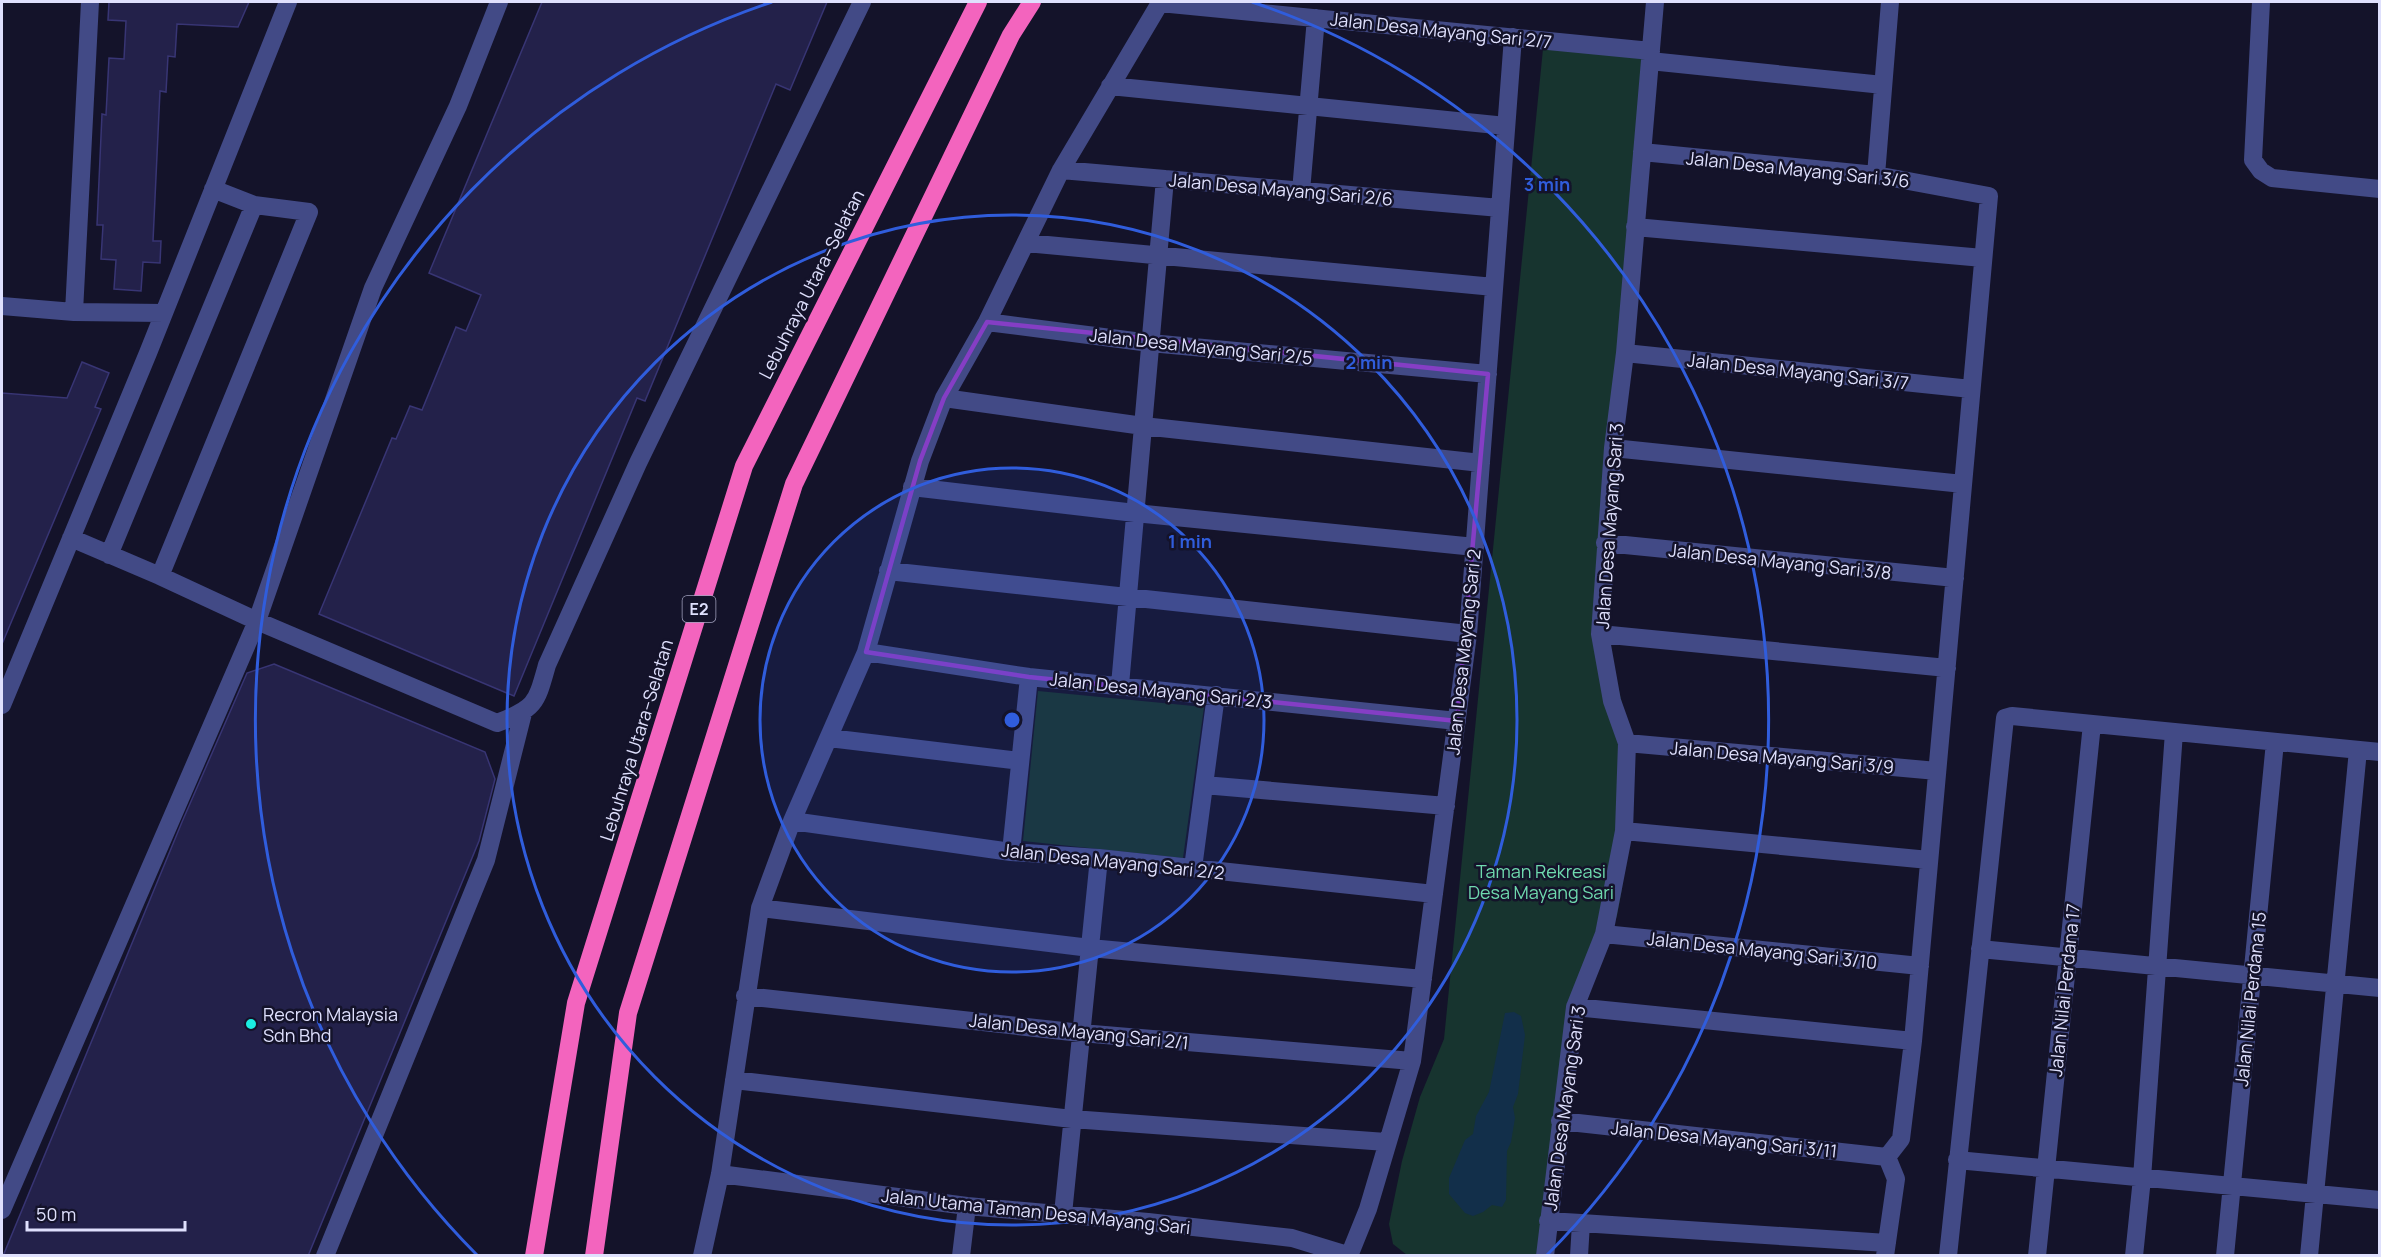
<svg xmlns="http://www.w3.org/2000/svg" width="2381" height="1257" font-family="Manrope,sans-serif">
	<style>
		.green { fill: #17342f }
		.water { fill: #122f4a }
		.building { fill: #23214a; stroke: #383574; stroke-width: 1.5 }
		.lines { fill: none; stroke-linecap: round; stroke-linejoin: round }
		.minor { stroke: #424a86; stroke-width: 18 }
		.highway { stroke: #f364be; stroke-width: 18 }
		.marked { fill: none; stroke: #853ec5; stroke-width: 4.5; stroke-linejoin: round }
		.ring { fill: none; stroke: #305ddc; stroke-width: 3 }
		.poi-dot { fill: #1bede2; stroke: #14132a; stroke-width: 2 }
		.labels { text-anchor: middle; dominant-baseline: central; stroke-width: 5; stroke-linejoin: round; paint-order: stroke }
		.shield { fill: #14132a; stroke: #a2a2be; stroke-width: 1.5 }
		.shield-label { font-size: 16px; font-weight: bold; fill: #dfe0fd }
		.street-label { font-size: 18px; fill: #dfe0fd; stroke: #14132a }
		.park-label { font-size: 18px; fill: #6fd9ae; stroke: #14132a }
		.poi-label { font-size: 18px; fill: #dfe0fd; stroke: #14132a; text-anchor: start }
		.centre { fill: #305ddc; stroke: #14132a; stroke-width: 3 }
		.ring-label { font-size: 18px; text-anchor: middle; font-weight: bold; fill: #305ddc; stroke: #14132a; stroke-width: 5; stroke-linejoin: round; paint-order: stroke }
	</style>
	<rect width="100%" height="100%" fill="#14132a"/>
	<!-- green -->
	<path class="green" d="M1544 39 1658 48 1602 621 1632 744 1622 889 1617 916 1607 940 1570 1005 1540 1255H1407L1393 1244 1389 1224 1402 1161 1420 1097 1444 1039Z
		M1038 691 1204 707 1183 858 1023 841Z"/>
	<!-- water -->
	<path class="water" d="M1514 1012 1521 1016 1525 1035 1518 1094 1513 1107 1515 1118 1511 1142 1507 1151 1506 1200 1502 1207 1492 1205 1483 1212 1473 1216 1465 1213 1449 1194V1178L1465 1140 1473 1134 1476 1116 1489 1092 1505 1013Z"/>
	<!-- building -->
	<path class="building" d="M109 2H249L238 27 177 24 175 57 168 56 166 92 160 91 153 241H161L160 263 143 262 141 291 114 289 116 260 101 259 103 225H97L102 114 106 115 109 58 124 59 126 21 108 20Z
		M542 2H827L790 90 776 84 645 401 637 398 514 696 319 614 392 438 396 439 410 406 422 410 456 327 466 331 481 295 429 273Z
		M82 362 109 373 95 407 101 409 2 644V393L67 398Z
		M274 664 485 752 495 779 479 841 308 1256H3L182 822 247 673Z"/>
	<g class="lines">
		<!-- minor -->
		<path class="minor" d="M499 2 458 106 373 288 257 621 497 723C536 708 536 704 547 665L638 463 862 2
			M2261 2 2253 160 2261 171 2272 178 2380 189
			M1650 61 1883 85
			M1110 86 1506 126
			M1642 152 1876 175 1989 196 1913 1041 1901 1139 1887 1157
			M1061 170 1500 208
			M1876 175 1890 2
			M1301 191 1316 18
			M1635 227 1983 258
			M1026 243 1494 287
			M2 306 74 312 164 313
			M74 312 90 2
			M987 322 1150 343 1488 374
			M1625 353 1971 389
			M944 398 1143 426 1481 463
			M1613 448 1963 484
			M912 487 1135 513 1475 547
			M1605 543 1955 578
			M109 555 254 205
			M888 571 1468 634
			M160 576 309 212 254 205 213 189
			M1600 634 1947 668
			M866 652 1029 677 1457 721
			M1120 685 1165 179
			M2 705 148 353 288 2
			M829 738 1020 761
			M1627 743 1937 771
			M1204 785 1446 806
			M792 821 1011 852 1099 858 1434 894
			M1624 831 1929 860
			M1011 852 1029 677
			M1193 868 1216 695
			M760 908 1090 948 1423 979
			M1604 934 1920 966
			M1980 949 2380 988
			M745 996 1081 1033 1412 1061
			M1575 1007 1913 1041
			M734 1080 1072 1119 1386 1142
			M1560 1121 1887 1157
			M1957 1160 2380 1200
			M720 1174 967 1206 1148 1222 1292 1238 1351 1256
			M2 1210 257 621 160 576 71 538
			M1063 1214 1099 858
			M1548 1221 1581 1223 1579 1256
			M1581 1223 1887 1243
			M325 1256 486 860 523 713
			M702 1256 720 1174 760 908 792 821 866 652 920 461 944 398 987 322 1061 170 1160 3 1651 51
			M961 1256 967 1206
			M1349 1256 1368 1209 1412 1061 1468 634 1513 37
			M1545 1256 1575 1007 1604 934 1624 831 1627 743 1612 701 1600 634 1613 448 1625 353 1655 2
			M1885 1256 1896 1179 1887 1157
			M1948 1256 2005 718 2012 716 2380 752
			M2037 1256 2092 724
			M2134 1256 2142 1178 2174 732
			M2225 1256 2275 742
			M2309 1256 2358 750"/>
		<!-- highway -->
		<path class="highway" d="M534 1256 576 1003 744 466 978 2
			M594 1256 628 1013 794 484 1011 35 1032 2"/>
	</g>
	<!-- marked area -->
	<path class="marked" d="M987 322 1488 374 1457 721 1029 677 866 652 920 461 944 398Z"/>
	<!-- distance rings -->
	<circle cx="1012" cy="720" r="252" fill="#305ddc" fill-opacity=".12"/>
	<g class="ring">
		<circle cx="1012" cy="720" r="252"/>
		<circle cx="1012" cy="720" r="505"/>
		<path d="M477 1255A757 757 0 0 1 772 2M1252 2A757 757 0 0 1 1547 1255"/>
	</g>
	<!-- markers -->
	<circle class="poi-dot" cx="251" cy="1024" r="6"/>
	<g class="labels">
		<!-- shield labels -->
		<rect class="shield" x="682.5" y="596" width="33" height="26" rx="4.5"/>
		<g class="shield-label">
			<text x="699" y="609">E2</text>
		</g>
		<!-- street labels -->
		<g class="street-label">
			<text transform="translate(1441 30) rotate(6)">Jalan Desa Mayang Sari 2/7</text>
			<text transform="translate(1798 169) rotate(6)">Jalan Desa Mayang Sari 3/6</text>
			<text transform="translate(1281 189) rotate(5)">Jalan Desa Mayang Sari 2/6</text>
			<text transform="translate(811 284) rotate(-63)">Lebuhraya Utara–Selatan</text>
			<text transform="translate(1201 346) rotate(6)">Jalan Desa Mayang Sari 2/5</text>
			<text transform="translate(1798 371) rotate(6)">Jalan Desa Mayang Sari 3/7</text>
			<text transform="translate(1609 526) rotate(-86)">Jalan Desa Mayang Sari 3</text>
			<text transform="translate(1780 561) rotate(6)">Jalan Desa Mayang Sari 3/8</text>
			<text transform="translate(1463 652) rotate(-84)">Jalan Desa Mayang Sari 2</text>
			<text transform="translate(1161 690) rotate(6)">Jalan Desa Mayang Sari 2/3</text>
			<text transform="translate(636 740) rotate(-73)">Lebuhraya Utara–Selatan</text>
			<text transform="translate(1782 757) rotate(5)">Jalan Desa Mayang Sari 3/9</text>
			<text transform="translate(1113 861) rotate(6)">Jalan Desa Mayang Sari 2/2</text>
			<text transform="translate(1762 950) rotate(6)">Jalan Desa Mayang Sari 3/10</text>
			<text transform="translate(2064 990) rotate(-84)">Jalan Nilai Perdana 17</text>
			<text transform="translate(2250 999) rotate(-84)">Jalan Nilai Perdana 15</text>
			<text transform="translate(1079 1031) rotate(6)">Jalan Desa Mayang Sari 2/1</text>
			<text transform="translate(1564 1108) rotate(-82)">Jalan Desa Mayang Sari 3</text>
			<text transform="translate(1724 1139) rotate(6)">Jalan Desa Mayang Sari 3/11</text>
			<text transform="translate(1036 1211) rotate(6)">Jalan Utama Taman Desa Mayang Sari</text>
		</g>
		<!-- park labels -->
		<g class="park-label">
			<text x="1541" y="871">Taman Rekreasi<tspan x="1541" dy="21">Desa Mayang Sari</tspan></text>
		</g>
		<!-- poi labels -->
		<g class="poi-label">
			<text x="263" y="1014">Recron Malaysia<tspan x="263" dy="21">Sdn Bhd</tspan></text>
		</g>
	</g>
	<circle cx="1012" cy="720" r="9" class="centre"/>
	<g class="ring-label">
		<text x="1547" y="191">3 min</text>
		<text x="1369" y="369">2 min</text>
		<text x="1190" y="548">1 min</text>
	</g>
	<!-- border -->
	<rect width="2381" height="1257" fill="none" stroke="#dfe0fd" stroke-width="6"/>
	<!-- scale -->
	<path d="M27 1221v9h158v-9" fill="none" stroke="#dfe0fd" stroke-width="3"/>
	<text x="36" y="1221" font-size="18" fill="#dfe0fd" stroke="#14132a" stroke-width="4.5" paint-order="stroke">50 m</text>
</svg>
